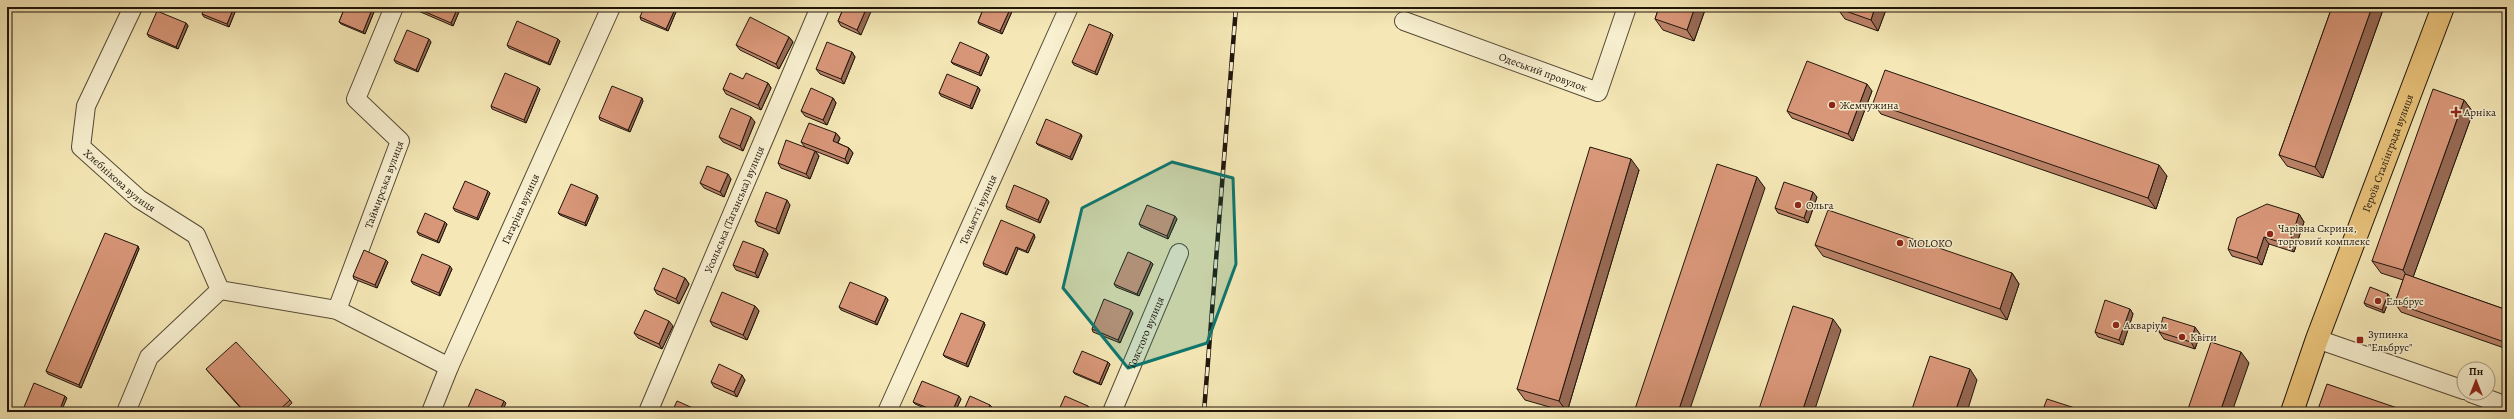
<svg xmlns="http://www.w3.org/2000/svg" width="2514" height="419" font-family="Alegreya,serif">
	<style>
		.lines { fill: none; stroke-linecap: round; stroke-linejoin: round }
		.minor-casing { stroke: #554a36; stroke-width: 20 }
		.major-casing { stroke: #20150b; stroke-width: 24 }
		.minor { stroke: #f8f0d0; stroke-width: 18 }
		.major { stroke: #eac47b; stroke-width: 22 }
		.rail-casing { stroke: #20150b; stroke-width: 4.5 }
		.rail { stroke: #f8f0d0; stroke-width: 3; stroke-dasharray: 9; stroke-linecap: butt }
		.wall { fill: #bb8268; stroke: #20150b }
		.shaded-wall { fill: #986a55; stroke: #20150b }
		.building { fill: #d99779; stroke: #20150b }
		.marked { fill: #0f766e; fill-opacity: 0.2; stroke: #0f766e; stroke-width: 3; stroke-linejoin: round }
		.poi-dot { fill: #8f2418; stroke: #f8f0d0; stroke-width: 1.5 }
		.labels { text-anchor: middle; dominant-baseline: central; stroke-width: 3; stroke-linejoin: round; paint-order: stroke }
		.street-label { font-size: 11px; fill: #20150b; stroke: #f8f0d0 }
		.poi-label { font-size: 11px; fill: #20150b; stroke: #f8f0d0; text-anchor: start }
	</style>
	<rect width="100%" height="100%" fill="#f5e8b6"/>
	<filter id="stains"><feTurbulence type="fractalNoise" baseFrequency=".005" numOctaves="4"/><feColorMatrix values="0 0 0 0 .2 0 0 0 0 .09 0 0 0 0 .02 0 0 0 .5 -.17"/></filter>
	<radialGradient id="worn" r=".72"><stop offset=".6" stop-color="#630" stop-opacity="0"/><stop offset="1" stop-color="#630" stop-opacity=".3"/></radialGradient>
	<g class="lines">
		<!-- minor casing -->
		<g class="minor-casing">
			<g id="minor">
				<path id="s1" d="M133 7 86 106 81 147 139 199 196 235 220 290 337 310 449 367"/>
				<path id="s2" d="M1404 21 1598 92 1627 7"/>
				<path id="s3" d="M337 310 400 141 356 99 394 7"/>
				<path d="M2317 339 2464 390"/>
				<path d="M2471 393 2507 406"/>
				<path d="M126 412 149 357 220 290"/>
				<path id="s4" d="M431 412 449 367 611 7"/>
				<path id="s5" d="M648 412 820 7"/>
				<path id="s6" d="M887 412 1069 7"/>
				<path id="s7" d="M1112 412 1179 253"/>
			</g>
		</g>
		<!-- major casing -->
		<g class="major-casing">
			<g id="major">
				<path id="s8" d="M2292 412 2317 339 2443 7"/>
			</g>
		</g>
		<!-- minor -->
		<use href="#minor" class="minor"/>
		<!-- major -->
		<use href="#major" class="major"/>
		<!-- rail casing -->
		<g class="rail-casing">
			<path id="rail" d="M1204 412 1236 7"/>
		</g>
		<!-- rail -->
		<use href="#rail" class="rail"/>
	</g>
	<!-- wall -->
	<path class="wall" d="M237 7 229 27 204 17 202 14Z
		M345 7H376L365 34 341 24 339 22Z
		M414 7H461L453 26 416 10Z
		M678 7 668 31 641 20 640 17Z
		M844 7 861 35 841 26 838 21Z
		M984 7H1014L1002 34 979 24 978 22Z
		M1659 7H1706L1694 41 1663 30 1655 19Z
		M1838 7H1887L1878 31 1845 19 1837 8Z
		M2332 7H2384L2323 178 2287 166 2279 155Z
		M186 23 188 26 178 49 149 37 147 34Z
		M1111 33 1113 35 1097 75 1074 65 1072 62Z
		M789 37 793 42 779 69 740 50 736 45Z
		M560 41 550 65 509 48 507 45Z
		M431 42 418 72 396 63 394 60Z
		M852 52 855 57 844 84 820 74 816 69Z
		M989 57 981 76 953 64 951 62Z
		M743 79 768 83 771 88 761 110 726 94 723 89Z
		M978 87 980 90 972 109 941 96 939 93Z
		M540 89 526 123 492 109 491 106Z
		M1872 91 1853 141 1792 118 1787 111Z
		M833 98 836 103 827 125 805 116 801 111Z
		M2464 100 2473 112 2413 277 2507 310V349L2401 312 2395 303 2403 280 2381 273 2372 261Z
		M643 101 630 132 600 120 599 117Z
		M1873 103 2167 176 2156 209 1881 114Z
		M755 122 743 151 723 142 719 137Z
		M836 133 840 138 838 143 849 148 853 153 848 164 815 151 819 156 810 179 781 168 778 163 805 147 801 142Z
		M1082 136 1072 160 1038 145 1036 143Z
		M1639 170 1567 412 1525 400 1517 389Z
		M731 179 724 197 704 188 700 183Z
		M488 191 490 193 478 220 455 211 453 208Z
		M597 195 598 198 586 226 560 215 558 213Z
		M1817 197 1808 223 1778 213 1775 208Z
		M1047 199 1049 202 1040 223 1007 209 1006 206Z
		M790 205 779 234 758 226 755 221Z
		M2299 214 2304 222 2294 252 2269 244 2262 265 2232 256 2228 249Z
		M1177 219 1168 239 1141 227 1139 224Z
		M445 222 447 224 439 243 419 235 417 232Z
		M1035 237 1028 253 1018 249 1007 275 984 266 983 263Z
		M1815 245 2012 273 2019 284 2007 320 1823 256Z
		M138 246 139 249 81 388 48 374 46 371Z
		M764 249 768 254 758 278 736 270 733 265Z
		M388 262 377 288 354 279 353 276Z
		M1151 262 1153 264 1139 296 1116 287 1114 284Z
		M452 269 440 296 413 284 411 281Z
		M685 278 689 284 679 304 657 294 654 289Z
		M886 297 888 300 877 325 841 310 839 307Z
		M2390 297 2384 313 2366 306 2364 303Z
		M755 306 759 311 747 340 713 326 710 321Z
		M2130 309 2133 314 2123 345 2098 337 2095 332Z
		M1133 313 1120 343 1093 332 1092 329Z
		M984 322 985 325 968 367 945 357 943 355Z
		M673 326 662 349 638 338 634 333Z
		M2159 332 2200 334 2195 349 2164 339Z
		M1108 362 1110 364 1101 385 1075 374 1073 372Z
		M206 369 290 400 292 403 282 412H244Z
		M745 380 737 397 714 387 711 382Z
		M961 399 955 412H934L915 404 913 402Z"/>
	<!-- shaded-wall -->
	<path class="shaded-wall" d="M234 7H237L229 27 227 24Z
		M373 7H376L365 34 363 32Z
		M458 7H461L453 26 451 23Z
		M676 7H678L668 31 666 29Z
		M867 7H873L861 35 857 30Z
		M1011 7H1014L1002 34 1000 31Z
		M1695 7H1706L1694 41 1687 30Z
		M1875 7H1887L1878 31 1871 20Z
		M2372 7H2384L2323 178 2315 167Z
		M186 23 188 26 178 49 176 47Z
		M1111 33 1113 35 1097 75 1095 72Z
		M789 37 793 42 779 69 776 64Z
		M429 39 431 42 418 72 416 70Z
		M558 39 560 41 550 65 548 63Z
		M852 52 855 57 844 84 841 79Z
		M987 54 989 57 981 76 979 73Z
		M768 83 771 88 761 110 758 105Z
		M1867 84 1872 91 1853 141 1848 134Z
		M538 87 540 89 526 123 524 120Z
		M978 87 980 90 972 109 970 106Z
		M642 98 643 101 630 132 628 130Z
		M833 98 836 103 827 125 823 120Z
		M2464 100 2473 112 2411 283 2403 270Z
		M751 117 755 122 743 151 740 146Z
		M836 133 840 138 836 146 833 141Z
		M1081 134 1082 136 1072 160 1070 157Z
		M849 148 853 153 848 164 845 159Z
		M815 151 819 156 810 179 806 174Z
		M1631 159 1639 170 1567 412 1559 401Z
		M2159 165 2167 176 2156 209 2148 198Z
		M728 174 731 179 724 197 720 192Z
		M1757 177 1765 188 1689 412H1678Z
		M488 191 490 193 478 220 477 218Z
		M1813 192 1817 197 1808 223 1804 218Z
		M597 195 598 198 586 226 585 223Z
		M1047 199 1049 202 1040 223 1038 220Z
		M787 200 790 205 779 234 776 229Z
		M2299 214 2304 222 2294 252 2289 245Z
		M1175 216 1177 219 1168 239 1167 236Z
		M445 222 447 224 439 243 437 241Z
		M1034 234 1035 237 1028 253 1026 251Z
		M2264 237 2269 244 2262 265 2257 258Z
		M138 246 139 249 81 388 79 385Z
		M1016 247 1018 249 1007 275 1005 273Z
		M764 249 768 254 758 278 755 273Z
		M386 260 388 262 377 288 375 285Z
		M1151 262 1153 264 1139 296 1137 294Z
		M450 266 452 269 440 296 439 293Z
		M2012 273 2019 284 2007 320 2000 309Z
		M685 278 689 284 679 304 676 299Z
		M2388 294 2390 297 2384 313 2382 310Z
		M886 297 888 300 877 325 875 322Z
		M755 306 759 311 747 340 743 335Z
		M2130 309 2133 314 2123 345 2119 340Z
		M1131 310 1133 313 1120 343 1118 340Z
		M1833 319 1841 330 1814 412H1802Z
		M669 321 673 326 662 349 659 344Z
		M984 322 985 325 968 367 966 364Z
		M2195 327 2200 334 2195 349 2191 342Z
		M2241 352 2249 363 2232 412H2220Z
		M1108 362 1110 364 1101 385 1099 383Z
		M1970 369 1977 380 1967 412H1955Z
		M742 375 745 380 737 397 734 392Z
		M65 396 67 398 61 412H59Z
		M959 396 961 399 955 412H952Z
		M504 401 506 403 502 412H499Z
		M990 405 992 407 990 412H987Z
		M1088 406 1090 408 1089 412H1086Z"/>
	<!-- building -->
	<path class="building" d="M205 7H234L227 24 202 14Z
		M345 7H373L363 32 339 22Z
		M414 7H458L451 23Z
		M644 7H676L666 29 640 17Z
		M844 7H867L857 30 838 21Z
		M984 7H1011L1000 31 978 22Z
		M1659 7H1695L1687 30 1655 19Z
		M1838 7H1875L1871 20 1837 8Z
		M2332 7H2372L2315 167 2279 155Z
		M157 11 186 23 176 47 147 34Z
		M750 17 789 37 776 64 736 45Z
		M517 21 558 39 548 63 507 45Z
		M1089 24 1111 33 1095 72 1072 62Z
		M407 30 429 39 416 70 394 60Z
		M827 42 852 52 841 79 816 69Z
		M960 42 987 54 979 73 951 62Z
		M1807 61 1867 84 1848 134 1787 111Z
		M1885 70 2159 165 2148 198 1873 103Z
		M505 73 538 87 524 120 491 106Z
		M730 73 743 79 746 73 768 83 758 105 723 89Z
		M947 74 978 87 970 106 939 93Z
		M612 86 642 98 628 130 599 117Z
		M811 88 833 98 823 120 801 111Z
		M2433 89 2464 100 2403 270 2372 261Z
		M731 108 751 117 740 146 719 137Z
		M1046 119 1081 134 1070 157 1036 143Z
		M809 123 836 133 833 141 849 148 845 159 801 142Z
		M786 140 815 151 806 174 778 163Z
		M1590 147 1631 159 1559 401 1517 389Z
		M1717 164 1757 177 1678 412H1634Z
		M707 166 728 174 720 192 700 183Z
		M465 181 488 191 477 218 453 208Z
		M1784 182 1813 192 1804 218 1775 208Z
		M571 184 597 195 585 223 558 213Z
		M1014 185 1047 199 1038 220 1006 206Z
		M766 192 787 200 776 229 755 221Z
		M2267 204 2299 214 2289 245 2264 237 2257 258 2228 249 2237 218Z
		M1147 205 1175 216 1167 236 1139 224Z
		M1828 210 2012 273 2000 309 1815 245Z
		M425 213 445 222 437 241 417 232Z
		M1001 220 1034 234 1026 251 1016 247 1005 273 983 263Z
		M105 233 138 246 79 385 46 371Z
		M743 241 764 249 755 273 733 265Z
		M364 250 386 260 375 285 353 276Z
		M1128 252 1151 262 1137 294 1114 284Z
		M422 254 450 266 439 293 411 281Z
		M663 268 685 278 676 299 654 289Z
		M2405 274 2507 310V343L2395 303Z
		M850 282 886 297 875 322 839 307Z
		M2370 287 2388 294 2382 310 2364 303Z
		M722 292 755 306 743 335 710 321Z
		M1104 299 1131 310 1118 340 1092 329Z
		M2105 300 2130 309 2119 340 2095 332Z
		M1793 306 1833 319 1802 412H1758Z
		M645 310 669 321 659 344 634 333Z
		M961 313 984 322 966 364 943 355Z
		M2163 317 2195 327 2191 342 2159 332Z
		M236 342 290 400 277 412H245L206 369Z
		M2211 342 2241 352 2220 412H2187Z
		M1082 351 1108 362 1099 383 1073 372Z
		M1930 356 1970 369 1955 412H1911Z
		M719 364 742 375 734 392 711 382Z
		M922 381 959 396 952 412H938L913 402Z
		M34 383 65 396 59 412H22Z
		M2327 384 2409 412H2317Z
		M476 389 504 401 499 412H466Z
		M970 396 990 405 987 412H963Z
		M1065 396 1088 406 1086 412H1058Z
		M2047 399 2081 410 2080 412H2042Z
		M677 401 702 412H672Z"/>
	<!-- marked area -->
	<path class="marked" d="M1172 162 1233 178 1236 264 1207 343 1128 368 1063 288 1082 208Z"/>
	<!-- markers -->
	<g class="poi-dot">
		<circle cx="1832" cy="105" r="4"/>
		<path d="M2454 106h4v4h4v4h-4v4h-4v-4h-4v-4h4z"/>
		<circle cx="1798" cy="205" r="4"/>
		<circle cx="2270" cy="234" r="4"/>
		<circle cx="1900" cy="243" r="4"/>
		<circle cx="2378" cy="301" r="4"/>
		<circle cx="2116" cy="325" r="4"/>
		<circle cx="2182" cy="337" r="4"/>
		<rect x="2356" y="336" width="8" height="8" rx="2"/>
	</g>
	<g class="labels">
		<!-- street labels -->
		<g class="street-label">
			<text stroke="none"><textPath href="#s2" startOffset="148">Одеський провулок</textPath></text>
			<text stroke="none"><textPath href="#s8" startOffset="276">Героїв Сталінграда вулиця</textPath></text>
			<text stroke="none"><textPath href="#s1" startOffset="202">Хлєбнікова вулиця</textPath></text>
			<text stroke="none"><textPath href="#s3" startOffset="134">Таймирська вулиця</textPath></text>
			<text stroke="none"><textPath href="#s4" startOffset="222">Гагаріна вулиця</textPath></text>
			<text stroke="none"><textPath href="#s5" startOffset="220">Усольська (Таганська) вулиця</textPath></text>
			<text stroke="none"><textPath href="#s6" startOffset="222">Тольятті вулиця</textPath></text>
			<text stroke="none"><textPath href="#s7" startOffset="86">Толстого вулиця</textPath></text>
		</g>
		<!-- poi labels -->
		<g class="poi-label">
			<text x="1840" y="105">Жемчужина</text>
			<text x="2464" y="112">Арніка</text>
			<text x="1806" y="205">Ольга</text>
			<text x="2278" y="228">Чарівна Скриня,<tspan x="2278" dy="13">торговий комплекс</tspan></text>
			<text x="1908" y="243">MOLOKO</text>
			<text x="2386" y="301">Ельбрус</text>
			<text x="2124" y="325">Акваріум</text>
			<text x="2368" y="334">Зупинка<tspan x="2368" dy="13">"Ельбрус"</tspan></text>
			<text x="2190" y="337">Квіти</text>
		</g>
	</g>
	<!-- margin -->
	<rect width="2514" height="419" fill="none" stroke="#f5e8b6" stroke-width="24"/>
	<rect x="8" y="8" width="2498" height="403" fill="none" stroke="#20150b" stroke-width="2"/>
	<rect x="12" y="12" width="2490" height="395" fill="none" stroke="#20150b"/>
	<!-- north arrow -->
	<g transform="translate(2476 381)"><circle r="19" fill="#f8f0d0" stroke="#a29881"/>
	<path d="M0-3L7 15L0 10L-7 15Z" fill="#8f2418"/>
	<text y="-6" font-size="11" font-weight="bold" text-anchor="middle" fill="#20150b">Пн</text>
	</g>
	<rect width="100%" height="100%" filter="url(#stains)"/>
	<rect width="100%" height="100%" fill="url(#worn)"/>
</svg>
